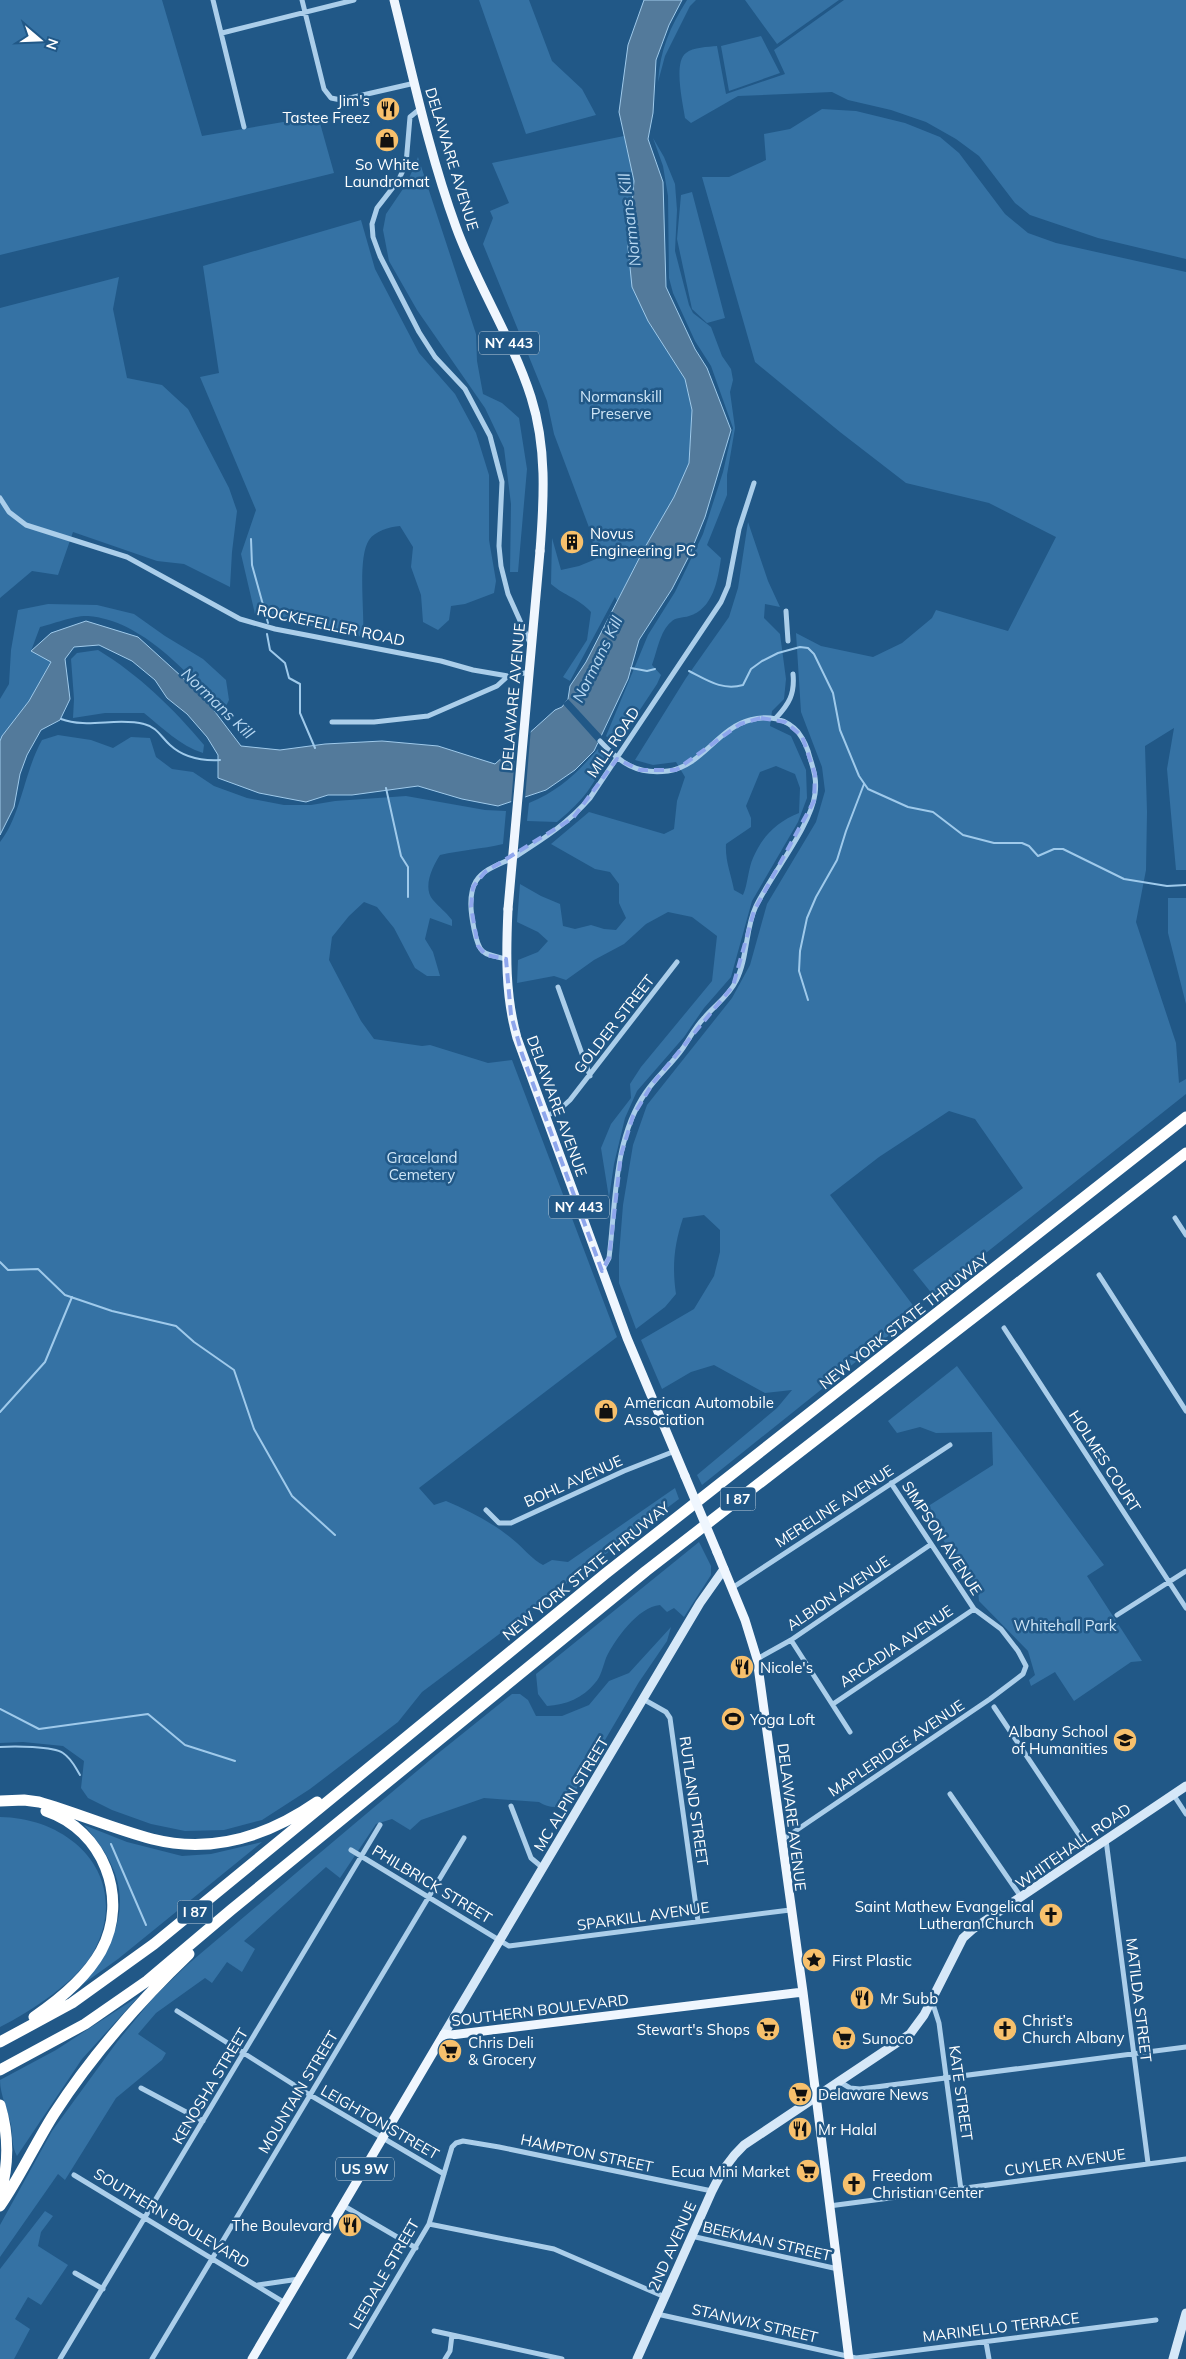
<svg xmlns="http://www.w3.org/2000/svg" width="1186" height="2359" font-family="Mulish,sans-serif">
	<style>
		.green { fill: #3572a4; fill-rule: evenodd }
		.water { fill: #537a9b; stroke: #9fcaeb }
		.pier { fill: #215887 }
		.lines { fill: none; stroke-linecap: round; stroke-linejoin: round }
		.stream { stroke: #9fcaeb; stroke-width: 2 }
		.street { stroke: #abceea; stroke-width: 5 }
		.secondary { stroke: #d6e8f8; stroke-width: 9 }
		.primary { stroke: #eff6fe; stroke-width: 9 }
		.highway { stroke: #fff; stroke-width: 11 }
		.primary-bridge { stroke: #eff6fe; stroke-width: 9 }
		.marked { fill: none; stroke: #8ea6ec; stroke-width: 4; stroke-dasharray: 10 6; stroke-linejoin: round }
		.labels { text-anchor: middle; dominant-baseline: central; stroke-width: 5; stroke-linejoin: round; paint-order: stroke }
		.shield { fill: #215887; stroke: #bccddb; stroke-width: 1 }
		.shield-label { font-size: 14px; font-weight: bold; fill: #fff }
		.poi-label { font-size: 15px; fill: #fff; stroke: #215887; text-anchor: start }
		.street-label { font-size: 15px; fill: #fff; stroke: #215887 }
		.park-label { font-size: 15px; fill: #cfe6f7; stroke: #215887 }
		.water-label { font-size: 16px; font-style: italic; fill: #b7d7f1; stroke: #215887 }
	</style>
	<rect width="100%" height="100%" fill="#215887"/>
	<!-- green -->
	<path class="green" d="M0 0H162L202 136 318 116 334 173 0 255Z
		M479 0H529L552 61 582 89 596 115 526 134Z
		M687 0H696L690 6 665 56 658 82C660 50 670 27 687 0Z
		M745 0H839L777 44Z
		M844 0H1186V259L1098 238 1030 215 1015 203 979 156 956 139 926 122 891 110 848 100 832 92 738 96 691 123 685 118C683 104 673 62 686 53 693 47 708 47 717 46L726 94 785 74 774 50Z
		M761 36 780 73 729 91 721 46Z
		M822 109 856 111 905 123 940 137 959 153 1005 214 1028 233 1056 243 1186 272V870H1176L1167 769 1174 728 1145 746 1147 812 1146 870 1136 922 1176 1043 1179 1083 1186 1079V1094L933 1295 913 1270 1023 1188 975 1119 949 1111 879 1157 830 1195 918 1312 702 1485 697 1475 777 1408 792 1390 765 1393 714 1365 691 1372 662 1389 641 1340 694 1309 714 1276 720 1252V1230L704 1215 683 1218C674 1245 672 1267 676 1294L665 1307 636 1329 619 1283V1255L623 1205 633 1145 647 1105 732 998 750 965 767 904 816 822 825 791 822 767 801 712 796 633 821 646 873 657 902 643 932 618 936 610 1008 631 1056 537 989 503 906 483 840 432 755 362 702 177H729L766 160 764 134 790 129Z
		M624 136 634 181 628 247 648 321 685 379 692 410 689 463 674 497 644 549 617 601 615 597 570 681 563 677 587 640 591 612C577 597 566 597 551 584L552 538 561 570 579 566 596 559 590 530 554 434 547 401 483 244 493 218 490 211 509 203 492 163Z
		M653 138 664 157 675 184 677 210 675 251 689 305 693 313 711 327 722 356 731 369 733 380 730 392 735 428 727 475V495L707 545 721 558C718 580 713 609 689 616 683 618 675 617 671 622 660 631 657 652 652 665L661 675 657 684 616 746 606 736 648 635 675 592 703 534 723 472 733 428 711 366 695 341 673 293 669 278 668 196 663 166Z
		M418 157 476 334 477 361 483 394 502 403 519 418 527 469 518 572H510L511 504 504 448 485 408 417 310 389 261 383 230 386 214 407 183Z
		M692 192 725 318 707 323 692 309 677 239 681 195Z
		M361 220 375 269 419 353 455 394 476 433 489 475V540L496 581 494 593 465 604 451 606 449 620 438 630 423 622 421 595 411 567 413 547 400 526C389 527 375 531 369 540 357 558 365 614 363 637L255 614 241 554 256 510 200 377 219 373 203 266Z
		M119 277 113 309 127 378 162 385 188 409 229 488 237 511 232 552 230 587 184 564 157 561 73 532 58 575 32 571 0 598V308Z
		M748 522 768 581 780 607 765 604 764 618 780 634 786 679 784 699 772 711 770 726 791 736 806 770 807 798 798 822 752 901 731 977 704 1008 684 1037 637 1091 625 1118 614 1164 609 1198 601 1148 611 1124 631 1098 630 1084 641 1067 712 981 717 936 692 917 668 912 646 924 624 944 594 960 566 980 554 976 517 983 518 960 538 952 548 941 538 932 517 922 520 884 541 896 560 904 563 926 575 929 591 925 604 929 616 930 626 918 619 903V884L610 872 595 869 551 844 589 812 664 834 674 829 677 801 685 777 676 762 653 765 635 760 686 678 729 617 738 588ZM776 766 795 774 800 788 799 813C777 822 763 835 753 858 748 869 748 884 743 895L734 890C731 874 725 861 726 844L751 827V818L746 806 760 772Z
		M48 604 97 605 134 614 165 636 203 659 226 680 229 700 223 712C189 674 142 620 88 616 76 615 52 624 40 627L31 651 51 661 29 701 2 736 0 741V699L9 684 11 650 18 610Z
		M98 650C138 674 174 709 204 745L203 753C179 745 164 729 144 713H105L73 718 74 699 71 659 77 653Z
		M58 735 91 740 113 748 131 737 150 738 156 757 172 769 193 772 214 786 247 798 284 805H311L335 801 406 796 485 810 506 811 503 844C482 849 461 850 440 855 433 866 422 887 433 900 439 907 446 912 452 920V926L430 918 425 939 433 952 440 976H427L415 968 394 928 377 907 364 902 349 916 332 937 329 960 361 1021 374 1039 422 1046 430 1045 488 1063 512 1060 617 1337 419 1488 434 1505 446 1501C470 1511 497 1525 517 1543 526 1551 532 1559 543 1565L552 1560 568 1562 675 1488 679 1499 422 1692 398 1722 310 1789 262 1820 224 1830 185 1831 151 1824 112 1810 88 1798 81 1788 84 1761 63 1746 23 1742 0 1743V842C21 816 24 772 42 740Z
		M598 749 604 757C598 784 578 805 557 822L527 821 529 803C560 790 576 774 598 749Z
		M1168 898H1186V1004L1168 933Z
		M957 1366 1104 1565 1087 1576 1142 1661 1131 1662 1074 1701 1055 1672 1031 1686 1029 1680 1035 1675 1028 1651 979 1601 978 1590 922 1510 993 1465 992 1432 936 1433 920 1427 897 1433 888 1421Z
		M699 1542 711 1566V1575L684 1617 674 1608 667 1612 660 1605C638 1607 615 1639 606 1658 603 1666 601 1677 595 1683 583 1698 566 1705 547 1706L538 1694 536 1674Z
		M671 1627 667 1641 639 1682 567 1805C557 1808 548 1808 539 1802L484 1798 421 1820 410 1830 392 1819 376 1824 340 1878 326 1867 244 1941 255 1949 242 1972 227 1962 212 1983 205 1978 156 2013 138 2034 166 2053 162 2060 116 2098 65 2180 58 2174 0 2257V2225L52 2131 117 2042 153 1998 187 1965 436 1755 512 1694H520L528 1700 536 1716H562L589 1705 609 1681 629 1673Z
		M0 1817C74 1818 132 1879 94 1951 78 1981 30 2012 0 2027Z
		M84 1825 127 1842 182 1856 211 1854 262 1842 118 1959 76 1989C85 1978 96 1966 105 1954 109 1948 111 1939 114 1933 130 1890 112 1857 84 1825Z
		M139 1996 82 2059 17 2156C11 2145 13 2136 11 2125 8 2110 0 2095 0 2080L56 2050Z
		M45 2211 53 2216 41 2232 38 2246 68 2265 41 2305 28 2297 15 2319 30 2329 14 2359H0V2269Z"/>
	<!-- water -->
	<path class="water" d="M644 0H682L669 25 656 60 653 113 648 139 663 182 666 287 695 349 707 368 731 430 705 517 689 556 672 589 639 640 628 679 594 751 575 770 546 790 498 806 462 799 418 786 352 795H328L306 802 259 793 218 778V755L207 737 187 714 167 698 155 680 132 661 99 645 74 647 65 659 70 699 60 720 41 730 27 755 20 774 14 807 0 835V741L2 736 29 701 51 662 31 651 51 633 86 621 138 637 203 696 241 746 280 750 325 744 382 741 438 746 495 764 555 710 562 707 568 699 570 686 586 662 644 549 674 497 689 463 692 410 685 379 648 321 632 287 628 247 634 181 619 112 628 45Z"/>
	<!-- pier -->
	<path class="pier" d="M568 699 603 737 598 743 563 704Z
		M531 728 525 799 511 804 516 742Z"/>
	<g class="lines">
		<!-- stream -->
		<path class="stream" d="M251 539 252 565 268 623
			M267 634 270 650 285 663 289 678 300 684V713L315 748
			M631 668 647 671 655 669
			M689 671C707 680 722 691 743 685L751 669 762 661 778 653 800 647 808 648 814 654 833 693 840 730 859 776 868 789 908 807 933 812 963 835 994 843H1022L1029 846 1038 856 1054 849H1063L1124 879 1167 886 1186 885
			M61 719C87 729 117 717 144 724 157 727 161 737 170 745 184 758 202 761 220 760
			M386 788 401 856 408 867V897
			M808 1000 799 971 800 951 807 918 816 897 837 860 846 831 864 784
			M0 1262 8 1270 38 1269 65 1295 112 1311 176 1326 194 1342 234 1370 254 1429 292 1496 335 1535
			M0 1412 45 1362 72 1297
			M0 1709 39 1729 148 1714 185 1745 235 1761
			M0 1747C13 1746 53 1746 63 1753 72 1759 75 1767 80 1775
			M111 1844 146 1925"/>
		<!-- street -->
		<path class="street" d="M213 0 244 127
			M302 0 324 89 331 98 341 100 415 83
			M222 33 354 0
			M421 108 410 117 406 164 398 181 377 208 372 224 373 237 380 256 419 332 435 357 465 389 490 436 502 482 499 546 501 566 508 594 530 643
			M0 498 9 512 26 525 127 557 240 619 275 629 441 661 473 670 508 676 530 672
			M786 611 788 641
			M776 718C789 704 795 694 793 674
			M332 722H374L428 716 497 686 508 676
			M600 741C620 763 637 775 668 771 701 767 718 728 750 720 767 715 786 718 798 732 804 740 808 749 810 758 814 770 817 781 815 794 811 826 771 875 756 906 745 929 748 958 736 981 729 996 714 1006 704 1018 695 1027 690 1038 683 1048 672 1064 657 1076 646 1092 613 1140 616 1203 609 1258L602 1271
			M506 959C482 954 479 954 474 929 471 914 468 895 476 881 485 867 505 863 518 855 545 838 569 822 590 798L721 602 728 586 739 529 754 483
			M558 987 590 1076
			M545 1116 558 1111 570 1100 677 962
			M1175 1218 1186 1235
			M1099 1275 1186 1411
			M1004 1328 1186 1608
			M486 1510 499 1523H511L624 1471 675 1451
			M732 1588 950 1445
			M1117 1615 1186 1571
			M791 1640 850 1732
			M757 1659 791 1640 930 1545
			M643 1699 666 1712 670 1718 698 1921
			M833 1704 974 1609
			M994 1707 1090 1851
			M950 1794 1021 1897
			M1173 1794 1186 1814
			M511 1806 531 1858 543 1868
			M782 1840 990 1699 1023 1674 1026 1666 1018 1651 1001 1629 974 1609 891 1483
			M1106 1840 1148 2163
			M351 1850 509 1946 790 1910
			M932 2001 939 2023 961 2190
			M177 2011 310 2095 444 2174
			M840 2082 850 2088 860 2089 1186 2047
			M141 2088 203 2121
			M74 2175 285 2303
			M344 2206 416 2248
			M829 2206 1186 2159
			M429 2224 554 2249 665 2297
			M691 2236 838 2269
			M75 2273 103 2289
			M258 2285 299 2279
			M657 2314 856 2358 1156 2320
			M434 2331 562 2359
			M986 2342 989 2359
			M60 2359 380 1825
			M152 2359 464 1838
			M349 2359 429 2224 452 2147 456 2143 463 2141 499 2147 712 2191
			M445 2359 450 2351 452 2335"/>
		<!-- secondary -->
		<path class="secondary" d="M444 2034 700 1603 724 1569
			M637 2359 712 2191C721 2173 729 2159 744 2145L910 2034 924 2015 963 1938 973 1929 1186 1786
			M1173 2359 1186 2313"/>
		<!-- primary -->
		<path class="primary" d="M394 0C413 76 429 153 456 227 477 285 512 338 531 397 547 447 544 499 540 551
			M508 909C506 953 505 995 517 1038L627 1338 685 1476
			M717 1552 745 1620 757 1659 803 1992 849 2359
			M252 2359 444 2034 451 2035 803 1992"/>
		<!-- highway -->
		<path class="highway" d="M0 1801 24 1800 39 1802C77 1813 114 1829 152 1839 212 1854 268 1836 317 1802
			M34 2017C59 2000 86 1978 101 1951 130 1898 103 1830 46 1811
			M0 2042 72 2003 154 1944 605 1574 1186 1117
			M0 2070 85 2024 147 1981 231 1910 646 1571 1186 1153
			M0 2105C9 2135 9 2165 0 2195
			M0 2206C20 2177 35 2144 54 2114 92 2055 139 2002 189 1954"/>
		<!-- primary-bridge -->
		<path class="primary-bridge" d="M508 909 540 551
			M685 1476 717 1552"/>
	</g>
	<!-- marked area -->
	<path class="marked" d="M761 718 785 722 802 736 815 774 814 801 754 911 733 986 653 1083 633 1116 621 1155 609 1258 602 1271 522 1054 511 1015 506 959 486 955 478 946 471 907 473 887 485 872 573 818 617 759 640 770H676L740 724Z"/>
	<!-- icons -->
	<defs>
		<g id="restaurant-disc" transform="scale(1.25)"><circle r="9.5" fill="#f7c06c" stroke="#215887"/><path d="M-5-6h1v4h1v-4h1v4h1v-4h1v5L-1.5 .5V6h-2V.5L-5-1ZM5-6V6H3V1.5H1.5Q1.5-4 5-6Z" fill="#111"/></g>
		<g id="shop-disc" transform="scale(1.25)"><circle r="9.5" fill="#f7c06c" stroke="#215887"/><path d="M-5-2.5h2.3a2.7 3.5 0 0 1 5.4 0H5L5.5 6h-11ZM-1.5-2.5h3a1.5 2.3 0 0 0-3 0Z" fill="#111"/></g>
		<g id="building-disc" transform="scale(1.25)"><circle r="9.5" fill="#f7c06c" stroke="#215887"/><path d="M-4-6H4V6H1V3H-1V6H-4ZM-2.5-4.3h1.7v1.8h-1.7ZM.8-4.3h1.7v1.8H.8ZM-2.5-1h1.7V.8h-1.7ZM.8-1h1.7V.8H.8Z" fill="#111"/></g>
		<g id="stadium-disc" transform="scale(1.25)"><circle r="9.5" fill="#f7c06c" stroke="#215887"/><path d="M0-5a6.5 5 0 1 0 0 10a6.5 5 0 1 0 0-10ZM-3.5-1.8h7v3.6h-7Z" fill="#111"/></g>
		<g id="school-disc" transform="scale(1.25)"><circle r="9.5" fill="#f7c06c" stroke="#215887"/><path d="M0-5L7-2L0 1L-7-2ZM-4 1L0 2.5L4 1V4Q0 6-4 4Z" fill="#111"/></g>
		<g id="church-disc" transform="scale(1.25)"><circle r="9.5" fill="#f7c06c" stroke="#215887"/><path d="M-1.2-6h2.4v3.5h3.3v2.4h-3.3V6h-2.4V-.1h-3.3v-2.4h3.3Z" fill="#111"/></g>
		<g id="sight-disc" transform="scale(1.25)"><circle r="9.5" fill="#f7c06c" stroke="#215887"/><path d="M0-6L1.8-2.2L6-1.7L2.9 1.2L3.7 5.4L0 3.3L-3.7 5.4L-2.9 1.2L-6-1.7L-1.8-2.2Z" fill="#111"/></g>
		<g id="supermarket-disc" transform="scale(1.25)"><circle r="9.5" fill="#f7c06c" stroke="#215887"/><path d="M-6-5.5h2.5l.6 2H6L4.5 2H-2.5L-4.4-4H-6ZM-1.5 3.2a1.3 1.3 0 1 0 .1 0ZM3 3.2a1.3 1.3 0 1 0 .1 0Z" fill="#111"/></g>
	</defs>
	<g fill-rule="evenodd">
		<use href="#restaurant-disc" x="388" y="109"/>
		<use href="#shop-disc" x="387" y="140"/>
		<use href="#building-disc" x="572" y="542"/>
		<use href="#shop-disc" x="606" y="1411"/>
		<use href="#restaurant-disc" x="742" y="1667"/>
		<use href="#stadium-disc" x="733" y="1719"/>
		<use href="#school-disc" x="1125" y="1740"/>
		<use href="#church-disc" x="1051" y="1915"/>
		<use href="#sight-disc" x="814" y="1960"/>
		<use href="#restaurant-disc" x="862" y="1998"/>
		<use href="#supermarket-disc" x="768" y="2029"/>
		<use href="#church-disc" x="1005" y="2029"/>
		<use href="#supermarket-disc" x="844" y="2038"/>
		<use href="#supermarket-disc" x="450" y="2051"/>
		<use href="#supermarket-disc" x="800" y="2094"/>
		<use href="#restaurant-disc" x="800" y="2129"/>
		<use href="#supermarket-disc" x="808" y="2171"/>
		<use href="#church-disc" x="854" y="2184"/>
		<use href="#restaurant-disc" x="350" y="2225"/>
	</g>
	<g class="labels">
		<!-- shield labels -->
		<g class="shield">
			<rect x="479" y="331.5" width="60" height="23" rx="4"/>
			<rect x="549" y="1195.5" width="60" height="23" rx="4"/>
			<rect x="720.5" y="1487.5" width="35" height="23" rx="4"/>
			<rect x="177.5" y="1900.5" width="35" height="23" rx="4"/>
			<rect x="336" y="2157.5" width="58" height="23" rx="4"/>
		</g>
		<g class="shield-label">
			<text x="509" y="343">NY 443</text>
			<text x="579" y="1207">NY 443</text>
			<text x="738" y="1499">I 87</text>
			<text x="195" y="1912">I 87</text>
			<text x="365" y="2169">US 9W</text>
		</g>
		<!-- poi labels -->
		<g class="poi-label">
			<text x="370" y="100" text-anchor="end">Jim's<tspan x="370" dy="17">Tastee Freez</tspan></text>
			<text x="387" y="164" text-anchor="middle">So White<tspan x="387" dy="17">Laundromat</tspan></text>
			<text x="590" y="533">Novus<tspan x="590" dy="17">Engineering PC</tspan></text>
			<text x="624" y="1402">American Automobile<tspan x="624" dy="17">Association</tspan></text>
			<text x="760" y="1667">Nicole's</text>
			<text x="750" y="1719">Yoga Loft</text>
			<text x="1108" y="1731" text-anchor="end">Albany School<tspan x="1108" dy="17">of Humanities</tspan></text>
			<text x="1034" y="1906" text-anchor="end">Saint Mathew Evangelical<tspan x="1034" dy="17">Lutheran Church</tspan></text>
			<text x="832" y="1960">First Plastic</text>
			<text x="880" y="1998">Mr Subb</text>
			<text x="1022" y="2020">Christ’s<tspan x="1022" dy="17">Church Albany</tspan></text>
			<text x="750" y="2029" text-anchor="end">Stewart's Shops</text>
			<text x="862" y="2038">Sunoco</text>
			<text x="468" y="2042">Chris Deli<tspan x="468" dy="17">&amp; Grocery</tspan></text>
			<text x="818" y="2094">Delaware News</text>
			<text x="818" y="2129">Mr Halal</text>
			<text x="790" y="2171" text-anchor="end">Ecua Mini Market</text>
			<text x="872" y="2175">Freedom<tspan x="872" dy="17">Christian Center</tspan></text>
			<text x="332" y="2225" text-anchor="end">The Boulevard</text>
		</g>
		<!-- street labels -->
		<g class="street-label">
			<text transform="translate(452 159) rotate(73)">DELAWARE AVENUE</text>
			<text transform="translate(331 625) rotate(12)">ROCKEFELLER ROAD</text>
			<text transform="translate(513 697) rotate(-85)">DELAWARE AVENUE</text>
			<text transform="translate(613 742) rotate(-56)">MILL ROAD</text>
			<text transform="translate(614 1024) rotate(-52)">GOLDER STREET</text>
			<text transform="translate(557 1106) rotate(70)">DELAWARE AVENUE</text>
			<text transform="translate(904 1321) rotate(-38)">NEW YORK STATE THRUWAY</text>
			<text transform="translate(1105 1461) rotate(57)">HOLMES COURT</text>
			<text transform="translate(573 1481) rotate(-24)">BOHL AVENUE</text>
			<text transform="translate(834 1506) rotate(-33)">MERELINE AVENUE</text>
			<text transform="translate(942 1538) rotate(57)">SIMPSON AVENUE</text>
			<text transform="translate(586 1571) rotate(-39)">NEW YORK STATE THRUWAY</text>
			<text transform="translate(838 1593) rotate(-34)">ALBION AVENUE</text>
			<text transform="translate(896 1646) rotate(-34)">ARCADIA AVENUE</text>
			<text transform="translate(896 1748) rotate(-34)">MAPLERIDGE AVENUE</text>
			<text transform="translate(571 1794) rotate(-59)">MC ALPIN STREET</text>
			<text transform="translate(694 1801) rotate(82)">RUTLAND STREET</text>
			<text transform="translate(792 1817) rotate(83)">DELAWARE AVENUE</text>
			<text transform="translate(1073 1846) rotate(-35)">WHITEHALL ROAD</text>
			<text transform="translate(432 1884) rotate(31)">PHILBRICK STREET</text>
			<text transform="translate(643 1916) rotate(-8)">SPARKILL AVENUE</text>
			<text transform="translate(1139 2000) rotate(83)">MATILDA STREET</text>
			<text transform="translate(540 2010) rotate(-7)">SOUTHERN BOULEVARD</text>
			<text transform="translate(210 2086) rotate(-59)">KENOSHA STREET</text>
			<text transform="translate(298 2092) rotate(-59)">MOUNTAIN STREET</text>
			<text transform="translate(961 2093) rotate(82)">KATE STREET</text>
			<text transform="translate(380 2122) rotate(30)">LEIGHTON STREET</text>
			<text transform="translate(587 2153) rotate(12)">HAMPTON STREET</text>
			<text transform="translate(1065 2162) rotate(-8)">CUYLER AVENUE</text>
			<text transform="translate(172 2218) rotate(31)">SOUTHERN BOULEVARD</text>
			<text transform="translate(767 2241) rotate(13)">BEEKMAN STREET</text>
			<text transform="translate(672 2246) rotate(-66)">2ND AVENUE</text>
			<text transform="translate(384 2274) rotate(-60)">LEEDALE STREET</text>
			<text transform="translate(755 2323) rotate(13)">STANWIX STREET</text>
			<text transform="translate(1001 2327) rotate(-7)">MARINELLO TERRACE</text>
		</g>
		<!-- park labels -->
		<g class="park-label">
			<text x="621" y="396">Normanskill<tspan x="621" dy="17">Preserve</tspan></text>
			<text x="422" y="1157">Graceland<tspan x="422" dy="17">Cemetery</tspan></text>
			<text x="1065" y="1625">Whitehall Park</text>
		</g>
		<!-- water labels -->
		<g class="water-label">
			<text transform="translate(629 220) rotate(-97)">Normans Kill</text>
			<text transform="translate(597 659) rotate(-64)">Normans Kill</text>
			<text transform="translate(218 703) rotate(44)">Normans Kill</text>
		</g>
	</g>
	<!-- north arrow -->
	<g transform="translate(40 40) rotate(109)" stroke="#215887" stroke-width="4" paint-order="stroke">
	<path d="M0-4L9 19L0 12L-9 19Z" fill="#ffffff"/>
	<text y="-8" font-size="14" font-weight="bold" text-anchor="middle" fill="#ffffff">N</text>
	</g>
</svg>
